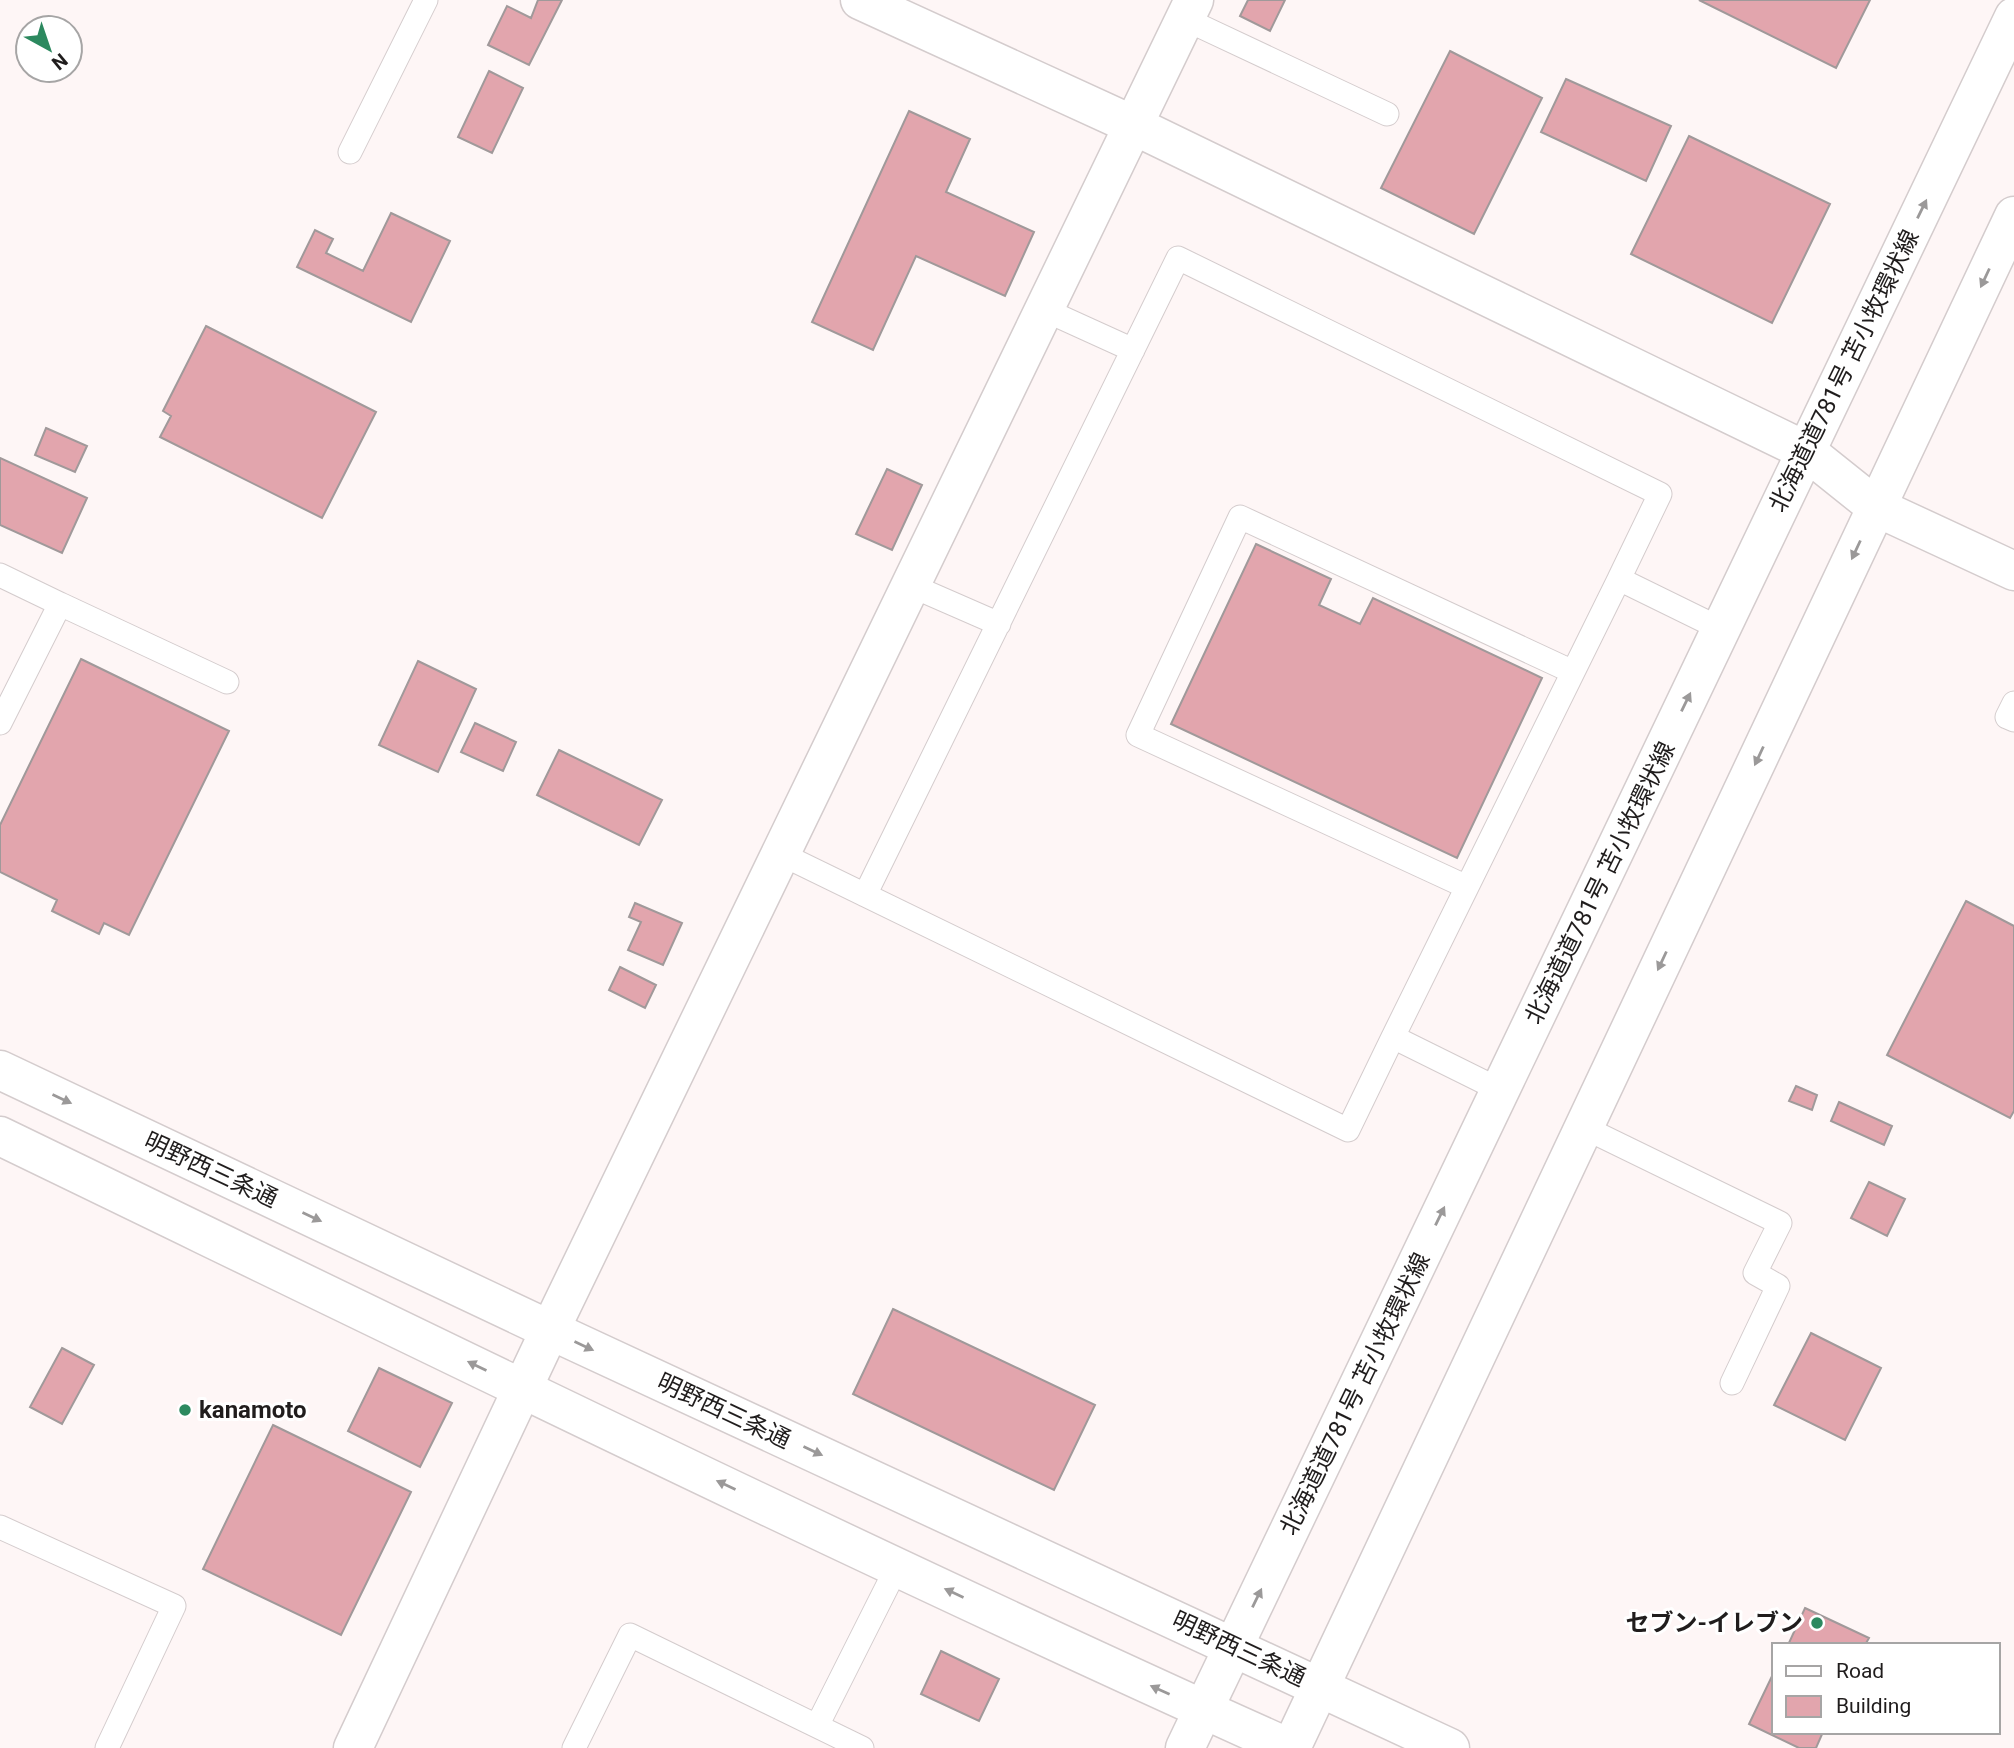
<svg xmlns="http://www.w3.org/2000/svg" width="2014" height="1748" font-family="Roboto,'Noto Sans JP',sans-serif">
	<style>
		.building { fill: #e2a5ad; stroke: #a0999a; stroke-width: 2 }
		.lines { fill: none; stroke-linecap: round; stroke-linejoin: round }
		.service-casing { stroke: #d4cccd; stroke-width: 25 }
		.minor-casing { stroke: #d4cccd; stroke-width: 41 }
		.tertiary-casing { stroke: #d4cccd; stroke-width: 41 }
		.secondary-casing { stroke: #d4cccd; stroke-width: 41 }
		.service { stroke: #fff; stroke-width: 23 }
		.minor { stroke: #fff; stroke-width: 38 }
		.tertiary { stroke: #fff; stroke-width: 38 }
		.secondary { stroke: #fff; stroke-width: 38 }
		.oneway { fill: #9b9999 }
		.poi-dot { fill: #2c895f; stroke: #fff; stroke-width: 2.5 }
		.labels { text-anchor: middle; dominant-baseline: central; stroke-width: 6; stroke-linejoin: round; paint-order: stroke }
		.street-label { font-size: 24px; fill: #201d1d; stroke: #fff }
		.poi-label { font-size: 24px; font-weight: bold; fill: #201d1d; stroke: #fff; text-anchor: start }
	</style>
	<rect width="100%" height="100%" fill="#fef6f6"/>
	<!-- building -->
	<path class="building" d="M538 0H562L529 65 488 45 507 6 531 18Z
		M1248 0H1285L1270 31 1240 16Z
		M1699 0H1870L1836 68Z
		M1450 51 1542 98 1474 234 1381 188Z
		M489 71 523 88 492 153 458 137Z
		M1566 79 1671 126 1646 181 1541 132Z
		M909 111 970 139 946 192 1034 232 1005 296 916 256 873 350 812 322Z
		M1689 136 1830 204 1772 323 1631 254Z
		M391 213 450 241 411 322 297 267 315 230 333 239 326 253 363 271Z
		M206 326 376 412 322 518 160 437 171 416 163 411Z
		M46 428 87 446 75 472 35 455Z
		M0 458 87 498 62 553 0 525Z
		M887 469 922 485 892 550 856 534Z
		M1256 544 1331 579 1319 605 1360 624 1373 598 1542 678 1457 858 1171 724Z
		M81 659 229 731 129 935 104 923 99 934 52 911 57 900 0 872V825Z
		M418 661 476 689 438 772 379 745Z
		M475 723 516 742 503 771 461 752Z
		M559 750 662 800 639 845 537 795Z
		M1966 901 2014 926V1111L2010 1118 1887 1055Z
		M635 903 682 923 663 965 628 950 641 922 629 917Z
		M620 967 656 985 645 1008 609 990Z
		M1796 1086 1817 1095 1812 1110 1789 1101Z
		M1839 1102 1892 1126 1884 1145 1831 1121Z
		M1869 1182 1905 1199 1887 1236 1851 1218Z
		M893 1309 1095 1405 1054 1490 853 1394Z
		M1811 1333 1881 1368 1845 1440 1774 1405Z
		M62 1348 94 1365 62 1424 30 1407Z
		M379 1368 452 1403 420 1467 348 1431Z
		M273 1425 411 1492 341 1635 203 1569Z
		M1805 1608 1869 1638 1865 1645H1788Z
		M941 1651 999 1679 979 1721 921 1694Z
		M1774 1672V1732H1823L1816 1748H1799L1749 1724Z"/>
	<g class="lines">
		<!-- service casing -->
		<g class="service-casing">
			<path id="service" d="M1185 19 1387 114
				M350 152 426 0
				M1045 310 1133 350
				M0 575 60 604 0 723
				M912 586 999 624
				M60 604 227 682
				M2014 703 2007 717 2014 720
				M781 854 1348 1130 1393 1037 1500 1090
				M1467 887 1138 735 1240 517 1573 672
				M865 895 1178 258 1660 494 1619 579
				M1393 1037 1619 579 1721 629
				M1583 1127 1780 1223 1755 1273 1778 1286 1732 1383
				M0 1527 174 1606 107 1748
				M817 1726 897 1567
				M574 1748 630 1635 862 1748"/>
		</g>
		<!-- minor casing -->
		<g class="minor-casing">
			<path id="minor" d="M860 0 1135 126 1806 451 1876 507 2014 571
				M353 1748 550 1330 1194 0"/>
		</g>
		<!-- tertiary casing -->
		<g class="tertiary-casing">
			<path id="tertiary" d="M0 1070 550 1330 1450 1748
				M0 1136C428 1343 855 1553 1289 1748"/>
		</g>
		<!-- secondary casing -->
		<g class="secondary-casing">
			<path id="secondary" d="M1185 1748 2014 17
				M1291 1748 2014 216"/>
		</g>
		<!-- service -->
		<use href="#service" class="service"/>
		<!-- minor -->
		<use href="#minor" class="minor"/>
		<!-- tertiary -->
		<use href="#tertiary" class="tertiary"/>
		<!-- secondary -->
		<use href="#secondary" class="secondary"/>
	</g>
	<!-- one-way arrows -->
	<defs><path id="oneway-solid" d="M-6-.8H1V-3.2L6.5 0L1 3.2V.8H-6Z" transform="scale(1.75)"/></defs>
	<g class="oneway">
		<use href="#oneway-solid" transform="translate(1922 209) rotate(-64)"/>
		<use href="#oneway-solid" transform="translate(1985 278) rotate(115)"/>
		<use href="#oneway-solid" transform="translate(1856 550) rotate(115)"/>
		<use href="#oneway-solid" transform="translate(1686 702) rotate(-64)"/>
		<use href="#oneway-solid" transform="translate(1759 756) rotate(115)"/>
		<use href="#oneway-solid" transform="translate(1662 961) rotate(115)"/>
		<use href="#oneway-solid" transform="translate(62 1099) rotate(25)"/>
		<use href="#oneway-solid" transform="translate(1440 1216) rotate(-64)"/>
		<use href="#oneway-solid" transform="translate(312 1217) rotate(25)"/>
		<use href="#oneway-solid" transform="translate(584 1346) rotate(25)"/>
		<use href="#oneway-solid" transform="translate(477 1366) rotate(-154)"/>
		<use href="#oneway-solid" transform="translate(813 1451) rotate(25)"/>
		<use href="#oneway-solid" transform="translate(726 1485) rotate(-155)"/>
		<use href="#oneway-solid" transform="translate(954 1593) rotate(-155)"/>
		<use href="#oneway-solid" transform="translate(1257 1598) rotate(-64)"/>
		<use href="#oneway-solid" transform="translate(1160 1690) rotate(-156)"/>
	</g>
	<!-- markers -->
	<g class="poi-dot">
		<circle cx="185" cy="1410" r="7"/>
		<circle cx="1817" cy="1623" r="7"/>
	</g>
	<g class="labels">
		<!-- street labels -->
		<g class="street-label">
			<text transform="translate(1844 371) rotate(-64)">北海道道781号 苫小牧環状線</text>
			<text transform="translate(1600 883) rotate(-64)">北海道道781号 苫小牧環状線</text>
			<text transform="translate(211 1170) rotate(25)">明野西三条通</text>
			<text transform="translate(1355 1394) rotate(-64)">北海道道781号 苫小牧環状線</text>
			<text transform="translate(724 1411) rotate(25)">明野西三条通</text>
			<text transform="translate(1239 1649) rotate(25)">明野西三条通</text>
		</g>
		<!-- poi labels -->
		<g class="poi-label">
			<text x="199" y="1410">kanamoto</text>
			<text x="1803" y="1623" text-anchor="end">セブン-イレブン</text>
		</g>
	</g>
	<!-- legend -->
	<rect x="1772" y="1643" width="228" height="91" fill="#ffffff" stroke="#a6a5a5" stroke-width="2"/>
	<rect x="1786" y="1666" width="35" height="10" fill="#ffffff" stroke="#a6a5a5" stroke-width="2"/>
	<text x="1836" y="1678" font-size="21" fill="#201d1d">Road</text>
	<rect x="1786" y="1696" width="35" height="21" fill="#e2a5ad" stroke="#a6a5a5" stroke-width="2"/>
	<text x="1836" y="1713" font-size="21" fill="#201d1d">Building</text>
	<!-- north arrow -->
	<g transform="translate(49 49) rotate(140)"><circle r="33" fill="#ffffff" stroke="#a6a5a5" stroke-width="2"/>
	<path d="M0-5L12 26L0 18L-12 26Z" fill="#2c895f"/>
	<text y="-10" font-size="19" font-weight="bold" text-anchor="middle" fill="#201d1d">N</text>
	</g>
</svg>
